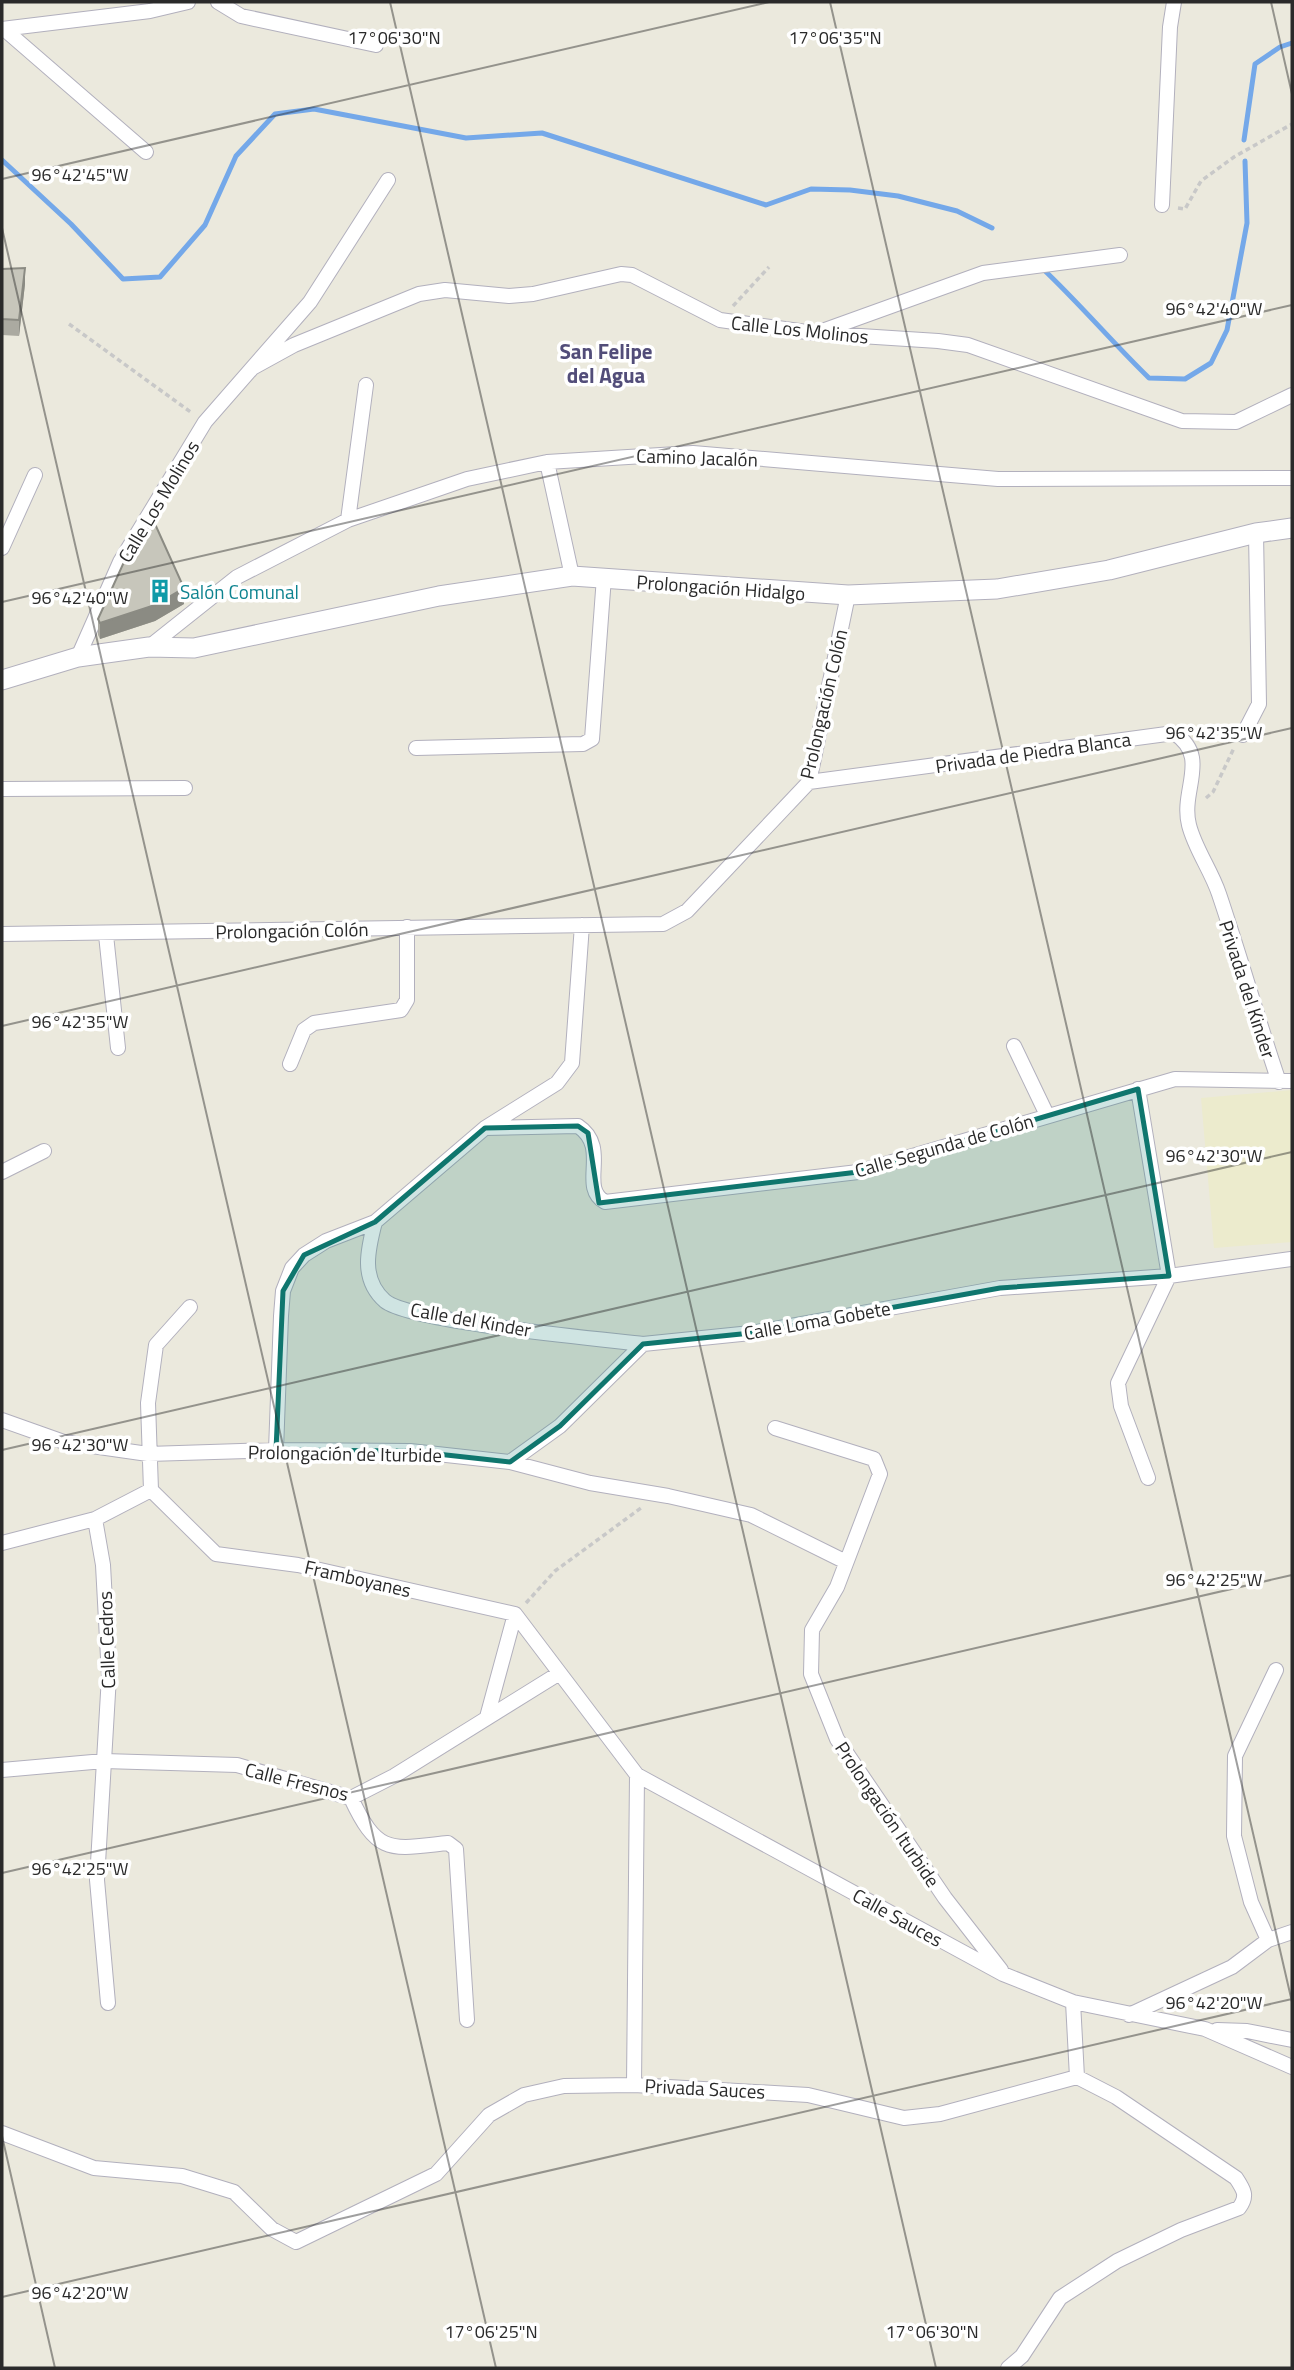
<svg xmlns="http://www.w3.org/2000/svg" width="1294" height="2370" font-family="'Titillium Web',sans-serif">
	<style>
		.education { fill: #ecebcd }
		.lines { fill: none; stroke-linecap: round; stroke-linejoin: round }
		.stream { stroke: #74a8e9; stroke-width: 5 }
		.minor-casing { stroke: #b2b0bd; stroke-width: 16 }
		.tertiary-casing { stroke: #b2b0bd; stroke-width: 21 }
		.path { stroke: #c8c8c8; stroke-width: 3.5; stroke-dasharray: 5 3.5; stroke-linecap: butt }
		.minor { stroke: #fff; stroke-width: 14 }
		.tertiary { stroke: #fff; stroke-width: 19 }
		.wall { fill: #abaaa1 }
		.shaded-wall { fill: #8b8b83 }
		.building { fill: #c7c6bb; stroke: #8b8b83; stroke-width: 2 }
		.marked { fill: #0f766e; fill-opacity: 0.2; stroke: #0f766e; stroke-width: 5; stroke-linejoin: round }
		.ticks { fill: none; stroke: #2a2a2a; stroke-width: 2; stroke-opacity: 0.45 }
		.labels { text-anchor: middle; dominant-baseline: central; stroke-width: 7; stroke-linejoin: round; paint-order: stroke }
		.street-label { font-size: 19px; fill: #2a2a2a; stroke: #fff }
		.culture-label { font-size: 19px; fill: #0d838f; stroke: #fff; text-anchor: start }
		.neighbourhood-label { font-size: 21px; font-weight: bold; fill: #524d79; stroke: #fff }
		.ticks-label { font-size: 18px; text-anchor: middle; fill: #2a2a2a; stroke: #fff; stroke-width: 7; stroke-linejoin: round; paint-order: stroke }
	</style>
	<rect width="100%" height="100%" fill="#ebe9dd"/>
	<!-- education -->
	<path class="education" d="M1292 1090V1242L1214 1248 1201 1098Z"/>
	<g class="lines">
		<!-- stream -->
		<path class="stream" d="M1244 140 1255 64 1280 47 1292 43
			M2 160 71 224 123 279 160 277 205 225 236 156 275 114 314 109 466 138 542 133 766 205 811 189 850 190 898 196 957 211 992 228
			M1043 269C1080 304 1112 342 1149 378L1185 379 1211 363 1227 330 1247 223 1245 161"/>
		<!-- minor casing -->
		<g class="minor-casing">
			<path id="minor" d="M218 2 241 16 376 45
				M2 29 150 11 188 2
				M4 29 146 152
				M1162 205 1170 27 1174 2
				M822 331 983 273 1120 255
				M254 367 294 345 419 294 445 290 509 296 533 294 621 274 632 275 720 320 814 333 938 341 968 345 1182 421 1236 422 1292 395
				M547 462 572 576
				M348 520 366 385
				M2 548 35 475
				M149 647 237 577 348 520 467 479 547 462 693 453 998 479 1292 478
				M78 657 120 562 205 422 310 302 388 180
				M1243 735 1259 704 1256 533
				M416 748 583 744 592 739 604 577
				M809 782 1174 733C1211 757 1180 790 1189 825 1195 849 1211 870 1219 894 1240 956 1258 1020 1279 1082
				M2 789 185 788
				M2 934 663 924 687 911 809 782 848 595
				M106 935 118 1048
				M1014 1046 1047 1115
				M290 1064 304 1030 314 1023 401 1010 407 1000V927
				M1138 1089 1169 1276
				M485 1128 578 1126C611 1148 578 1187 605 1202L858 1172 1175 1079 1292 1081
				M2 1172 44 1151
				M375 1222C368 1249 360 1279 385 1301 411 1322 600 1339 643 1344
				M2 1420 64 1442 148 1454 276 1450 410 1451 510 1462 590 1483 668 1496 751 1515 844 1561
				M775 1428 874 1459 880 1474 837 1587 812 1630 811 1674 837 1739 945 1898 1001 1970
				M276 1450 281 1316 283 1291 292 1268 304 1255 326 1241 375 1222 485 1128 557 1083 572 1063 582 925
				M510 1462 560 1426 643 1344 751 1333 1000 1288 1169 1276 1291 1259
				M1148 1478 1121 1406 1118 1383 1169 1276
				M151 1490 216 1554 298 1565 515 1614 637 1775 1003 1974 1073 2002 1205 2029 1292 2067
				M151 1490 148 1403 156 1345 190 1307
				M95 1519 103 1565 109 1676 97 1880 108 2003
				M2 1543 95 1519 151 1490
				M487 1717 515 1614
				M2 1770 104 1761 237 1765 351 1798 394 1776 558 1674
				M637 1775 634 2085 808 2095 904 2118 940 2114 1077 2077
				M351 1798C378 1856 391 1849 448 1843L456 1849 467 2020
				M1268 1940 1251 1902 1234 1836 1235 1756 1276 1670
				M1073 2002 1077 2077
				M1129 2015 1232 1967 1268 1940 1292 1932
				M1217 2030 1247 2031 1292 2040
				M2 2133 94 2168 182 2176 234 2192 272 2229 296 2242 436 2174 489 2115 524 2095 564 2086 634 2085
				M1008 2368 1022 2356 1060 2298 1117 2261 1181 2230 1239 2208C1248 2196 1244 2190 1236 2178L1116 2097 1077 2077"/>
		</g>
		<!-- tertiary casing -->
		<g class="tertiary-casing">
			<path id="tertiary" d="M2 680 78 657 149 647 194 648 439 596 572 576 848 595 997 589 1109 570 1256 533 1292 528"/>
		</g>
		<!-- path -->
		<path class="path" d="M1178 208 1185 209 1201 181 1234 157 1292 124
			M733 306 769 267
			M69 324 192 413
			M1206 798 1213 792 1234 748
			M526 1603 555 1571 641 1508"/>
		<!-- minor -->
		<use href="#minor" class="minor"/>
		<!-- tertiary -->
		<use href="#tertiary" class="tertiary"/>
	</g>
	<!-- wall -->
	<path class="wall" d="M2 269 25 284 19 336 2 335Z
		M184 604 155 621 100 639 98 635V619Z"/>
	<!-- shaded-wall -->
	<path class="shaded-wall" d="M25 268V284L19 336V320Z
		M184 588V604L155 621 100 639V623Z"/>
	<!-- building -->
	<path class="building" d="M25 268 19 320 2 319V269Z
		M155 524 184 588 155 605 100 623 98 619 129 551 139 533Z"/>
	<!-- marked area -->
	<path class="marked" d="M1138 1089 1169 1276 1000 1288 751 1333 643 1344 560 1426 510 1462 410 1451 276 1450 283 1291 304 1255 375 1222 485 1128 578 1126 588 1133 599 1203 858 1172Z"/>
	<!-- ticks -->
	<path class="ticks" d="M390 2 936 2368M830 2 1292 2002M1271 2 1292 94M2 179 769 2M2 228 496 2368M2 602 1292 305M2 1026 1292 728M2 1450 1292 1152M2 1873 1292 1575M2 2136 55 2368M2 2297 1292 1999"/>
	<!-- icons -->
	<defs>
		<g id="building-bare" transform="scale(1.89)"><path d="M-4-6H4V6H1V3H-1V6H-4ZM-2.5-4.3h1.7v1.8h-1.7ZM.8-4.3h1.7v1.8H.8ZM-2.5-1h1.7V.8h-1.7ZM.8-1h1.7V.8H.8Z" fill="#0f9aa8" stroke="#fff" stroke-width="2.5" paint-order="stroke"/></g>
	</defs>
	<g fill-rule="evenodd">
		<use href="#building-bare" x="160" y="591"/>
	</g>
	<g class="labels">
		<!-- street labels -->
		<g class="street-label">
			<text transform="translate(800 329) rotate(6)">Calle Los Molinos</text>
			<text transform="translate(697 457) rotate(2)">Camino Jacalón</text>
			<text transform="translate(158 501) rotate(-59)">Calle Los Molinos</text>
			<text transform="translate(721 587) rotate(4)">Prolongación Hidalgo</text>
			<text transform="translate(823 704) rotate(-77)">Prolongación Colón</text>
			<text transform="translate(1033 752) rotate(-8)">Privada de Piedra Blanca</text>
			<text transform="translate(292 930) rotate(-1)">Prolongación Colón</text>
			<text transform="translate(1248 989) rotate(72)">Privada del Kinder</text>
			<text transform="translate(944 1145) rotate(-16)">Calle Segunda de Colón</text>
			<text transform="translate(471 1319) rotate(10)">Calle del Kinder</text>
			<text transform="translate(817 1320) rotate(-10)">Calle Loma Gobete</text>
			<text transform="translate(345 1453) rotate(1)">Prolongación de Iturbide</text>
			<text transform="translate(358 1578) rotate(13)">Framboyanes</text>
			<text transform="translate(106 1640) rotate(-92)">Calle Cedros</text>
			<text transform="translate(297 1781) rotate(14)">Calle Fresnos</text>
			<text transform="translate(888 1814) rotate(56)">Prolongación Iturbide</text>
			<text transform="translate(898 1917) rotate(29)">Calle Sauces</text>
			<text transform="translate(705 2088) rotate(3)">Privada Sauces</text>
		</g>
		<!-- culture labels -->
		<g class="culture-label">
			<text x="180" y="591">Salón Comunal</text>
		</g>
		<!-- neighbourhood labels -->
		<g class="neighbourhood-label">
			<text x="606" y="351">San Felipe<tspan x="606" dy="24">del Agua</tspan></text>
		</g>
	</g>
	<g class="ticks-label">
		<text x="394" y="44">17°06'30"N</text>
		<text x="835" y="44">17°06'35"N</text>
		<text x="80" y="181">96°42'45"W</text>
		<text x="1214" y="315">96°42'40"W</text>
		<text x="80" y="604">96°42'40"W</text>
		<text x="1214" y="739">96°42'35"W</text>
		<text x="80" y="1028">96°42'35"W</text>
		<text x="1214" y="1162">96°42'30"W</text>
		<text x="80" y="1451">96°42'30"W</text>
		<text x="1214" y="1586">96°42'25"W</text>
		<text x="80" y="1875">96°42'25"W</text>
		<text x="1214" y="2009">96°42'20"W</text>
		<text x="80" y="2299">96°42'20"W</text>
		<text x="491" y="2338">17°06'25"N</text>
		<text x="932" y="2338">17°06'30"N</text>
	</g>
	<!-- border -->
	<rect width="1294" height="2370" fill="none" stroke="#2a2a2a" stroke-width="7"/>
</svg>
